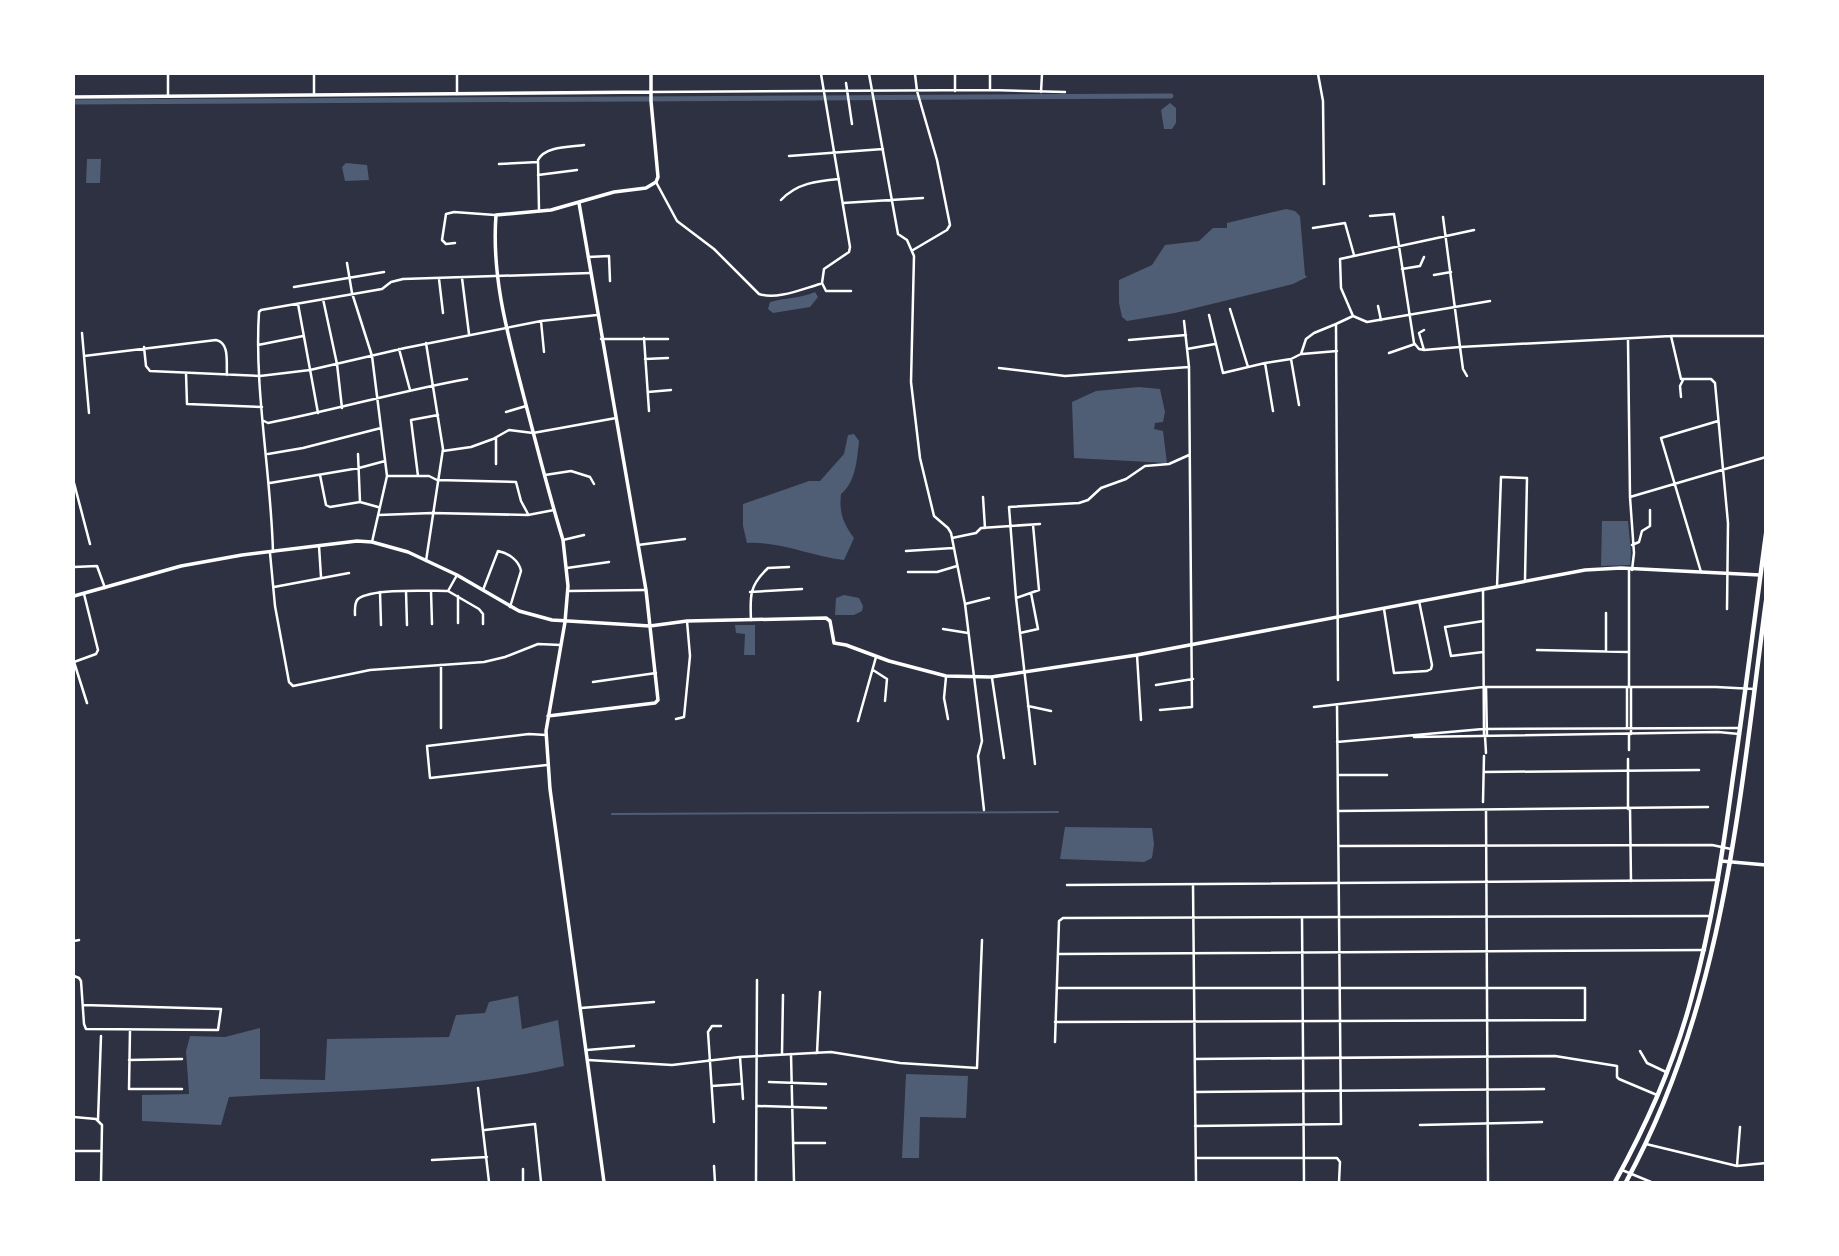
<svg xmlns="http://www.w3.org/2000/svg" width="1839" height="1256" font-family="'IBM Plex Sans',sans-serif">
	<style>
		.water { fill: #4f5d75 }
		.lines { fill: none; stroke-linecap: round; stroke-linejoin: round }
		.stream { stroke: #4f5d75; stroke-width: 2 }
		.canal { stroke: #4f5d75; stroke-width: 5 }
		.minor { stroke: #fff; stroke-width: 2.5 }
		.tertiary { stroke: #fff; stroke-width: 3.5 }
		.trunk { stroke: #fff; stroke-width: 4.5 }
	</style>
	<rect width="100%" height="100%" fill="#2d3142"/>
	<!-- water -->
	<path class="water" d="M1170 103 1176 108V123L1172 129H1164L1161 110Z
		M87 159H101L100 183H86Z
		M346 163 367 165 369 180 345 181 342 167Z
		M1286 209 1295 211 1300 216 1305 275 1307 277 1293 284 1175 313 1127 321 1122 317 1119 303V280L1152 265 1165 245 1199 241 1213 228H1227V223Z
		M815 292 818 297 810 307 773 313 768 309 770 302C784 298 802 298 815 292Z
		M1139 387 1160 389 1165 412 1163 422 1155 423 1154 429 1163 431 1167 463 1074 458 1072 402 1096 391Z
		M854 434 859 441C857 459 856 482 841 494 839 513 843 523 854 538L844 560C810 556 781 541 747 543L743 526V504L809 481H820L844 454 848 435Z
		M1602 521H1628L1631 553 1630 565 1601 566Z
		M844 595 859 598 863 606 862 611 854 615H835L836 598Z
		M735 625H755V655H744L745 634 736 633Z
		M1065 827 1152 828 1154 844 1152 858 1144 862 1060 859Z
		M518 996 522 1029 558 1020 564 1066C457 1091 339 1090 229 1097L221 1125 142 1121V1095L189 1094 186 1051 190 1036 225 1037 260 1028V1079L325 1080 327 1039 449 1037 456 1015 485 1013 489 1002Z
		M906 1074 968 1076 966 1118 920 1117 919 1158H902Z"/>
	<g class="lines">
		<!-- stream -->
		<path class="stream" d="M612 814 1058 812"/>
		<!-- canal -->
		<path class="canal" d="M74 102 1171 96"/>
		<!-- minor -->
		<path class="minor" d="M168 74V95
			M314 74V95
			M821 74 850 247 849 252 824 269 822 283 826 291H851
			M869 74 898 234 907 240 914 256 911 382 920 458 934 516 948 528 951 533 965 604 982 741 978 756 984 810
			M955 74V91
			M1318 74 1323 101 1324 184
			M846 83 852 124
			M990 90 1065 92
			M651 92 990 90V74
			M1041 92 1042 74
			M457 94V74
			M789 156 883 149
			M499 164 538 162
			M538 175 577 170
			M656 182 677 221 714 249 759 294C777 300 802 289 820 284
			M781 200C797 183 817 181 839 179
			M843 203 923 198
			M539 210 538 160C545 146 570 147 584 145
			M1370 216 1394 214 1414 343 1419 349 1424 350 1460 347 1463 369 1467 376
			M1443 217 1460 347 1671 336H1766
			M1313 228 1345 223 1354 255
			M1474 230 1340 259 1341 288 1353 316 1367 322 1490 301
			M455 243 446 244 442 240 446 214 454 212 495 215
			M913 250 947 230 950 225 937 160 917 91 915 74
			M588 257 609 256 610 281
			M347 263 352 293 372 356 387 476 372 542
			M1402 269 1420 266 1424 257
			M1434 275 1451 272
			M462 278 469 334
			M439 279 443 313
			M294 287 384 272
			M323 299 337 364 342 408
			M298 304 318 413
			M1378 306 1381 320
			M1230 309 1248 367
			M1209 315 1223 373 1265 363 1291 359 1301 354 1306 339 1314 333 1336 324
			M541 321 544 352
			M1424 330 1419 333 1424 350
			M82 333 89 413
			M1671 336 1681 379H1711L1715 383 1728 523 1727 609
			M644 338 649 411
			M601 339H668
			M1129 340 1186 335
			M1628 340 1630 497
			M258 345 303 336
			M144 347 146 366 150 371 260 376 310 370 405 348 541 321 597 315
			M399 349 410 390
			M1187 349 1215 344
			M1389 353 1415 344
			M1302 354 1337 351
			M84 356 216 340C230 343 226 362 227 375
			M645 359 668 358
			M1291 359 1299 405
			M1265 363 1273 411
			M999 368 1065 376 1189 367
			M186 373 187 404 262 407
			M648 392 671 390
			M1681 397 1680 386 1683 380
			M506 412 526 406
			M264 421 268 423C335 410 400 391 467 379
			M443 451 471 447 493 439 509 430 533 433 616 418
			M268 454 303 448 381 428
			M358 454 360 502
			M496 464V438
			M320 475 326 505 330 507 360 502 378 507
			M545 475 571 471 590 477 594 484
			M387 476H429L437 480 516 482 521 501 528 514
			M418 476 411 420 438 415
			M74 483 90 544
			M270 483 359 468 385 461
			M983 497 985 528
			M379 515 432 513 528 515 554 510
			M1033 525 1039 590 1016 598 1035 764
			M952 538 976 533 981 528 1040 524
			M563 540 584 535
			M638 545 685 539
			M1632 545 1639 542 1642 531 1650 526V510
			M319 546 321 577
			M906 551 953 548
			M273 552C271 473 254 389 259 312L261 310 382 289 391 282 403 279 590 273
			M270 553 275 606 289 682 293 686 370 670 484 662 505 657 538 644 561 645
			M426 561 443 449 426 343
			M74 567 97 566 105 588
			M567 568 609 562
			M1632 570 1634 553 1630 497 1766 457
			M908 572H937L957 566
			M1701 572 1661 438 1718 421
			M274 587 349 573
			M1497 587 1501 477 1527 478 1525 580
			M1483 589 1484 736
			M483 590 498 551C508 553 519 560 521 571L510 607
			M406 591 407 625
			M431 591 432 624
			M448 591 479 609 483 614V624
			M569 591 646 590
			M380 592 381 625
			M750 592 802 589
			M84 594 98 650 96 654 74 662 87 703
			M1016 598 1009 507 1079 503 1088 500 1101 488 1126 479 1145 466 1169 464 1189 455
			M965 604 989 598
			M1384 609 1394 673 1427 671 1431 669 1432 665 1419 601
			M1606 613V651
			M355 615C355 610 354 603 358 599 372 588 428 591 448 591L457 575
			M751 620C750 596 749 586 768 568L789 567
			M1483 621 1445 627 1451 656 1483 652
			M458 623V596
			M943 629 968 633
			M1020 633 1038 629 1031 593
			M1537 650 1629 652
			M1137 655 1141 720
			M873 670 887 679 885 701
			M946 677 944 698 948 719
			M992 678 1004 758
			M1338 680 1336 324 1353 316
			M593 682 656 673
			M1156 685 1193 679
			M1486 687 1487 736
			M1627 687V729
			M1629 687V569
			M1631 688V734
			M1028 706 1051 711
			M1314 707 1483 687H1716L1754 689
			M1160 710 1192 707 1189 367 1184 321
			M676 719 684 717 690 656 687 621
			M858 721 876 657
			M441 728V665
			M1629 734V750
			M546 735 529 734 427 746 430 778 547 765
			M1485 736 1486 753
			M1414 737 1718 732 1739 734
			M1337 742 1483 729 1739 728
			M1484 772 1699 770
			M1338 775H1387
			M1483 802 1484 756
			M1630 808 1631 881
			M1628 809V759
			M1486 810 1488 1182
			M1338 811 1708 807
			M1339 846 1712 845 1731 849
			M1067 885 1719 880
			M1193 885 1196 1182
			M1302 918 1304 1182
			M74 941 79 940
			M1059 954 1705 950
			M74 976 79 978 81 981 84 1024 86 1029 218 1030 221 1009 83 1005
			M581 1008 654 1002
			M1055 1022 1585 1020V988H1057
			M130 1030 129 1089H182
			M1055 1042 1059 921 1063 918 1709 916
			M587 1050 634 1046
			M1640 1051 1647 1063 1666 1072
			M817 1053 820 992
			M782 1054 783 995
			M791 1054 794 1182
			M740 1057 743 1099
			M1195 1059 1555 1056 1617 1066V1077L1619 1079 1657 1095
			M129 1060 182 1059
			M588 1060 672 1065 740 1057 831 1052 900 1063 977 1068 982 940
			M769 1082 826 1084
			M712 1086 740 1084
			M478 1088 489 1182
			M1195 1092 1544 1089
			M758 1106 826 1108
			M74 1117 96 1119 102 1125 101 1182
			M98 1120 101 1036
			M714 1122 708 1032 712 1026H721
			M1420 1125 1542 1122
			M1195 1126 1341 1124 1337 705
			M485 1130 535 1124 541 1182
			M793 1143H825
			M1646 1144 1737 1166 1766 1163
			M74 1151H101
			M1196 1158H1337L1340 1162 1339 1182
			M432 1160 487 1157
			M714 1166 715 1182
			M1737 1166 1740 1127
			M523 1169V1182
			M1622 1170 1651 1182
			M756 1182 757 980"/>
		<!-- tertiary -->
		<path class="tertiary" d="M74 97 651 92
			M74 596 181 566 242 555 357 541 372 542 408 552 457 575 519 611 552 620 650 626 687 621 826 618 830 621 834 643 846 645 889 661 946 676 991 677 1137 655 1585 570 1621 568 1760 575
			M548 716 655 703 658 700 646 590 579 203
			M1721 861 1766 865
			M604 1182 550 789 546 731 565 622 568 586 563 540C549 495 538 450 526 405 510 342 491 281 496 215L551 210 614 192 646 188 656 182 658 177 651 101V74"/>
		<!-- trunk -->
		<path class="trunk" d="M1615 1182C1647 1124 1675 1061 1692 996 1712 924 1723 851 1733 777 1745 696 1755 615 1766 534
			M1626 1182C1725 1000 1739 802 1766 601"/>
	</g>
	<!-- border -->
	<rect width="1839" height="1256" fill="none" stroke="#ffffff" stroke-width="150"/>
</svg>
